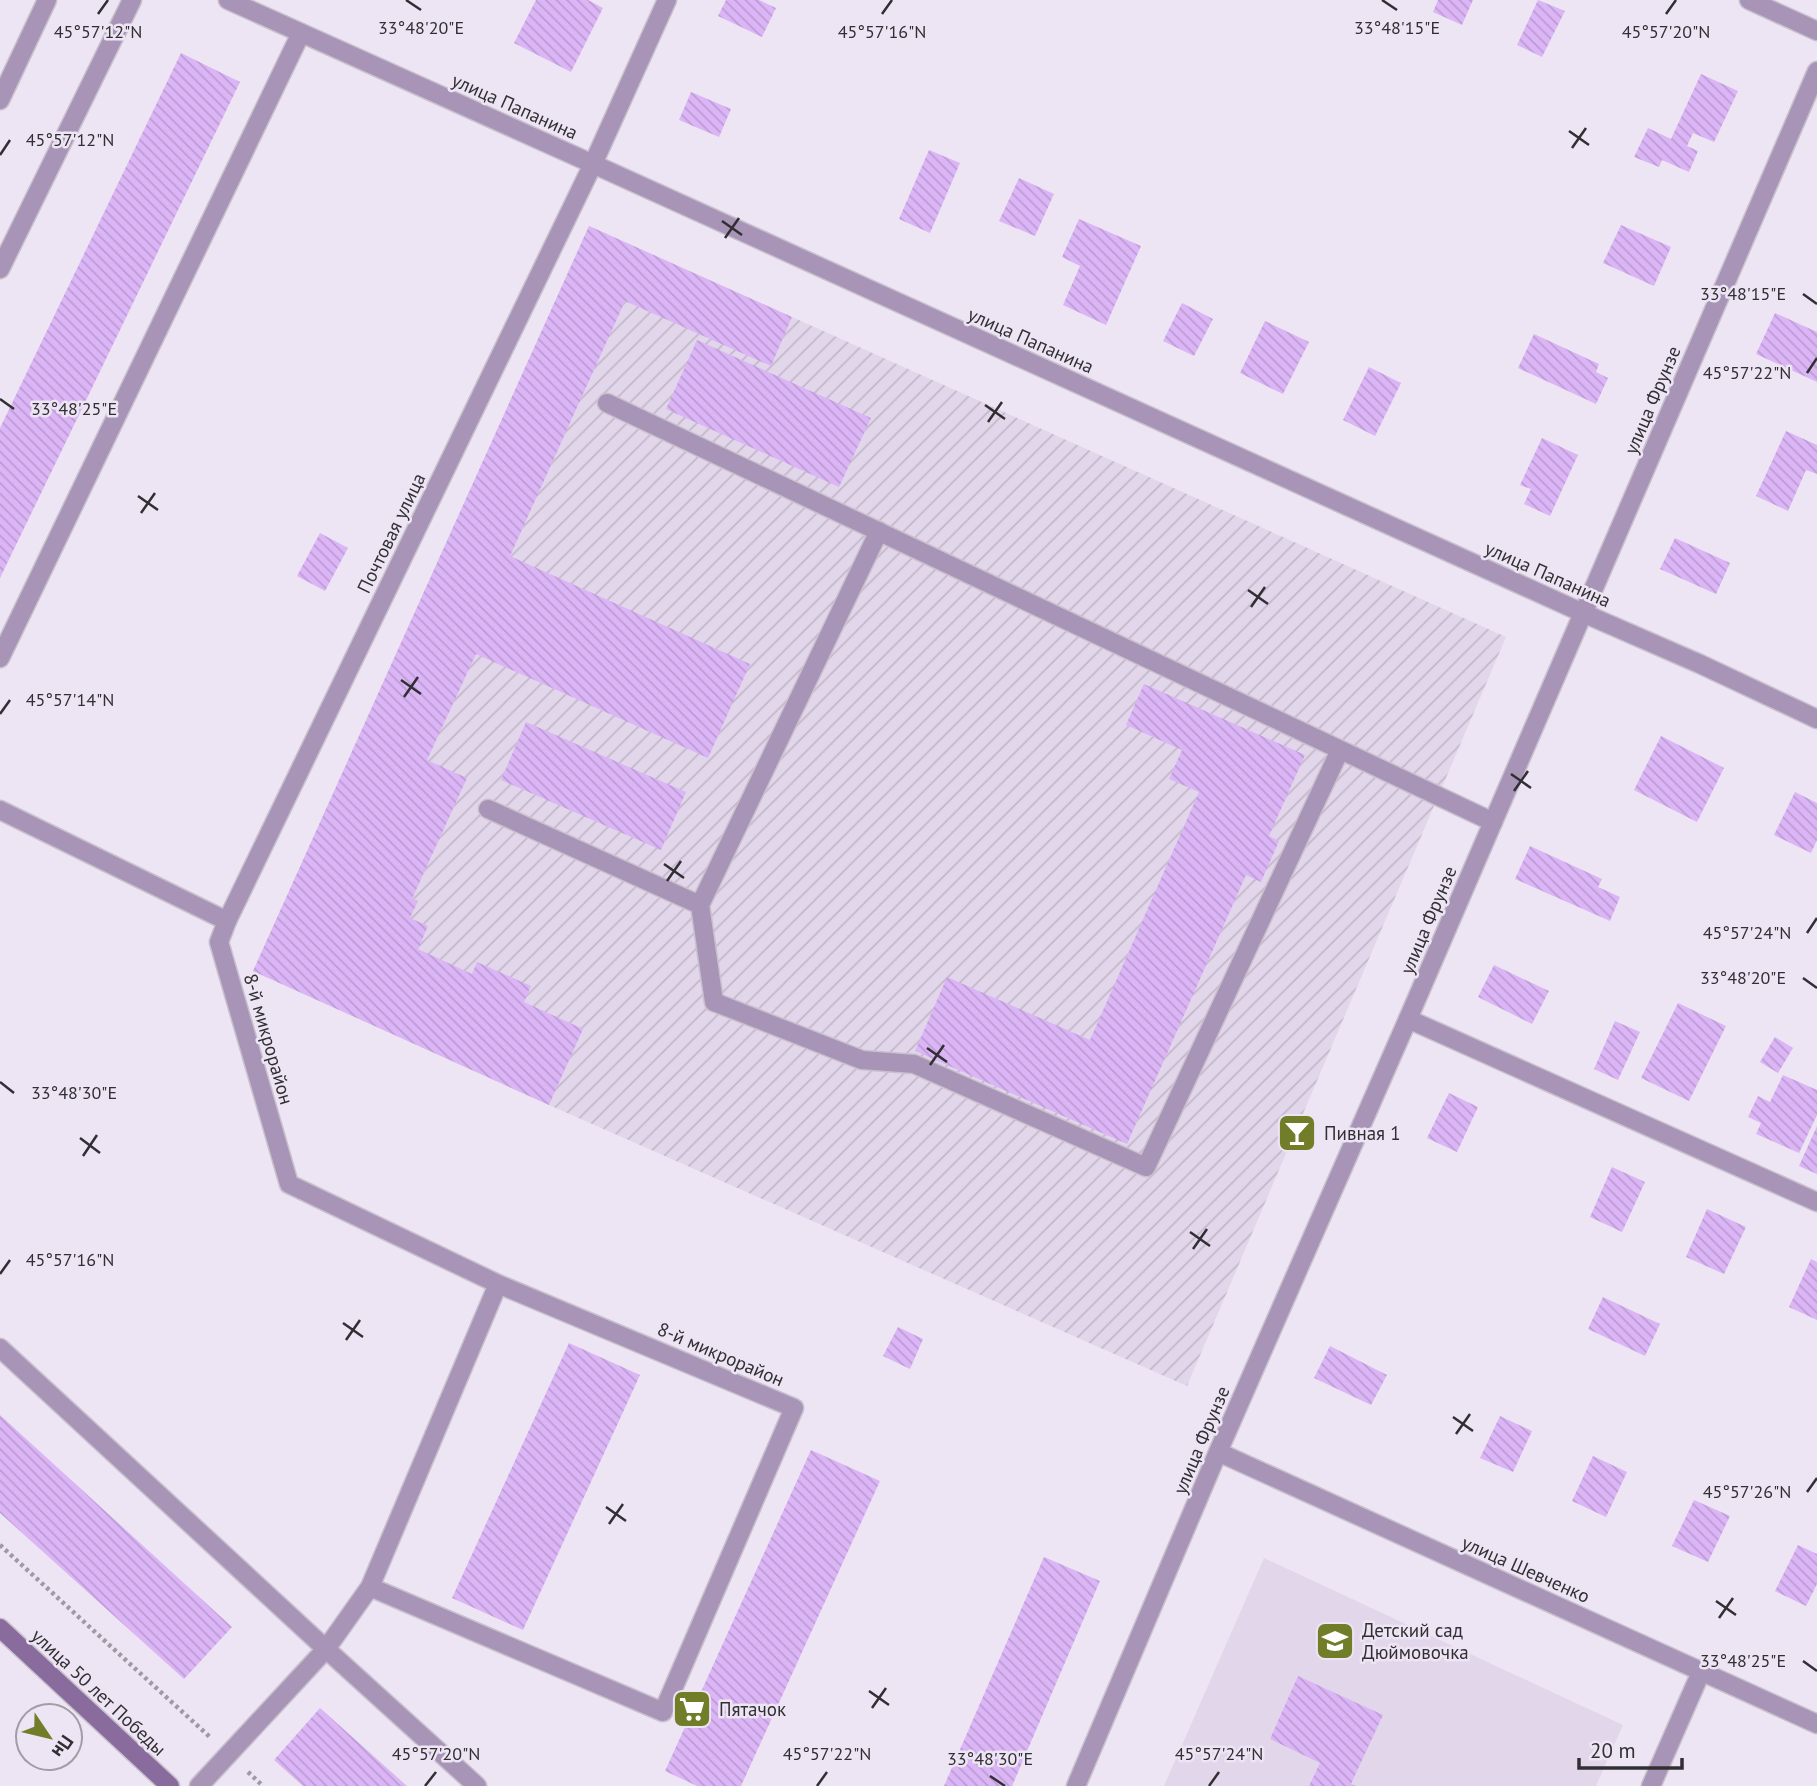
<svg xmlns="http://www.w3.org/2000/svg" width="1817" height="1786" font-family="'PT Sans',sans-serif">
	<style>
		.built { fill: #e2d6eb }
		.industrial { fill: url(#industrial-furrows) }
		.building { fill: url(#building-back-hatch) }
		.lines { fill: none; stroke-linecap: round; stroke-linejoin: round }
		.lane-casing { stroke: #c8c1cd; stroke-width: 21 }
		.street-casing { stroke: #c8c1cd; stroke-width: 21 }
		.secondary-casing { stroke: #c8c1cd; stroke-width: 21 }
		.path { stroke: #9f99a3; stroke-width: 4.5; stroke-dasharray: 3.5 3.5; stroke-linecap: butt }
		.lane { stroke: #a894b7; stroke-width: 18 }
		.street { stroke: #a894b7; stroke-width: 18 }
		.secondary { stroke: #896b9d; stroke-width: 18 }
		.ticks { fill: none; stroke: #322f34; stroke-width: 2.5 }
		.labels { text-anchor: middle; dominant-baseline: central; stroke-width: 5; stroke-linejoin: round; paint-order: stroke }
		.street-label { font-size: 19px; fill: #322f34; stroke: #ede5f3 }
		.poi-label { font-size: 19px; fill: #322f34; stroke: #ede5f3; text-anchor: start }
		.ticks-label { font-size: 18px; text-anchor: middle; fill: #322f34; stroke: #ede5f3; stroke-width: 5; stroke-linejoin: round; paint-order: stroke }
	</style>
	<defs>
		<pattern id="industrial-furrows" width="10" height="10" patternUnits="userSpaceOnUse" patternTransform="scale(1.75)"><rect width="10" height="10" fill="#e2d6eb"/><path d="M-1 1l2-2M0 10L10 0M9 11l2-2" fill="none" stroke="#c2b8ca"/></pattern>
		<pattern id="building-back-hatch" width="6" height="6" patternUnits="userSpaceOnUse" patternTransform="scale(1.75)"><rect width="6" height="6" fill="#dbb5f6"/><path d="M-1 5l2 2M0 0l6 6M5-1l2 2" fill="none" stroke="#bc9cd4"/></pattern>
	</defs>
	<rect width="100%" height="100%" fill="#ede5f3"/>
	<!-- built -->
	<path class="built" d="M1264 1558 1623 1725 1596 1786H1164Z"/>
	<!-- industrial -->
	<path class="industrial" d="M589 226 1506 637 1187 1386 549 1105 253 971Z"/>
	<!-- building -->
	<path class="building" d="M536 0H588L603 8 571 72 514 43Z
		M726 0H759L776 8 762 37 718 16Z
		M1438 0H1473L1462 25 1433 12Z
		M1538 0 1565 11 1542 57 1517 45Z
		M181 53 240 82 0 578V428Z
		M1701 74 1738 91 1714 142 1693 133 1687 146 1698 151 1689 172 1662 160 1659 167 1634 157 1648 128 1671 139Z
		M691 92 731 109 719 137 679 120Z
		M929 150 960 163 930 233 899 219Z
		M1019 178 1054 194 1035 236 999 221Z
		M1079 219 1141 246 1106 325 1063 305 1080 266 1062 257Z
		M1621 225 1671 247 1654 286 1603 263Z
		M589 226 792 317 771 366 625 301 510 556 750 664 708 758 476 654 427 760 467 778 412 899 418 901 410 918 428 926 418 949 472 974 477 962 531 986 524 1002 583 1029 549 1105 253 971Z
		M1182 303 1213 319 1194 356 1163 341Z
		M1775 313 1817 332V382L1756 354Z
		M1265 321 1309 342 1283 394 1240 373Z
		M1534 334 1599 364 1596 372 1608 378 1596 404 1518 368Z
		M697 340 871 418 839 487 666 409Z
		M1369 367 1401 383 1375 436 1343 420Z
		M1786 431 1817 445V474L1806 470 1788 511 1756 496Z
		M1542 438 1578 455 1550 516 1524 504 1531 489 1520 485Z
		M320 533 348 548 325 591 297 576Z
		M1675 538 1730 563 1716 594 1660 569Z
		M1144 684 1305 755 1269 836 1279 841 1261 882 1246 875 1127 1144 915 1051 947 977 1090 1040 1199 792 1169 779 1182 750 1126 725Z
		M526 722 686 792 661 850 501 780Z
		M1661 736 1724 768 1697 822 1634 790Z
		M1795 792 1817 803V840L1811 853 1774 835Z
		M1530 846 1602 879 1598 887 1620 897 1610 921 1515 879Z
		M1494 965 1549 991 1532 1024 1478 997Z
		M1678 1003 1726 1026 1689 1101 1641 1078Z
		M1615 1021 1640 1032 1618 1080 1594 1069Z
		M1775 1037 1793 1048 1778 1073 1760 1062Z
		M1783 1075 1817 1090V1115L1799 1153 1756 1134 1761 1123 1748 1117 1758 1096 1770 1102Z
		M1449 1093 1478 1107 1457 1152 1427 1138Z
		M1817 1126V1174L1799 1166Z
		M1612 1167 1645 1182 1622 1232 1590 1217Z
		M1707 1209 1746 1227 1724 1274 1686 1257Z
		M1811 1259 1817 1262V1320L1789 1307Z
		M1603 1297 1660 1324 1645 1356 1588 1329Z
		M898 1327 923 1339 910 1369 883 1356Z
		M569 1343 640 1375 523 1630 452 1598Z
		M1330 1346 1387 1375 1371 1405 1314 1378Z
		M0 1415 232 1627 184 1679 0 1513Z
		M1500 1416 1532 1431 1513 1472 1480 1458Z
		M811 1450 880 1481 741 1786H697L665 1771Z
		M1593 1456 1627 1472 1606 1517 1572 1501Z
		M1694 1500 1730 1516 1708 1562 1672 1546Z
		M1798 1545 1817 1554V1584L1806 1606 1775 1591Z
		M1044 1557 1100 1581 1012 1786H944Z
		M1298 1676 1383 1715 1351 1784 1356 1786H1309L1320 1763 1270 1739Z
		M320 1708 407 1786H303L274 1760Z"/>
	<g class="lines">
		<!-- lane casing -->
		<g class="lane-casing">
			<path id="lane" d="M0 100 47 0
				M607 403 1493 822
				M879 531 700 905 714 1002 862 1060 914 1064 1146 1167 1340 750
				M0 658 301 33
				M488 809 700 905
				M0 810 227 921 219 942 289 1184 498 1284 794 1408 663 1712 370 1587
				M1408 1019 1817 1202
				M0 1348 326 1649 477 1786
				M199 1786 326 1649 370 1587 498 1284
				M1651 1786 1701 1672"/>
		</g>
		<!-- street casing -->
		<g class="street-casing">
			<path id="street" d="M228 0 593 164 1583 613 1700 664 1817 719
				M1749 0 1817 31
				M0 269 132 0
				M227 921 593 164 667 0
				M1218 1452 1817 1724
				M1076 1786 1218 1452 1408 1019 1817 71"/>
		</g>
		<!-- secondary casing -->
		<g class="secondary-casing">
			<path id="secondary" d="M0 1628 170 1786"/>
		</g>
		<!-- path -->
		<path class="path" d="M0 1545 211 1738
			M248 1772 263 1786"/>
		<!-- lane -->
		<use href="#lane" class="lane"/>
		<!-- street -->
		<use href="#street" class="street"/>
		<!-- secondary -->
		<use href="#secondary" class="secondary"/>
	</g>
	<!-- ticks -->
	<path class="ticks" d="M406 0 421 10M1382 0 1397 10M98 14 108 0M882 14 892 0M1666 14 1676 0M1569 131 1589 145M1572 148 1586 128M0 155 10 140M722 221 742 235M725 238 739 218M1803 294 1817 304M1807 373 1817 358M0 399 14 409M985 405 1005 419M988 422 1002 402M138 496 158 510M141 513 155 493M1248 590 1268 604M1251 607 1265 587M401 680 421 694M404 697 418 677M0 714 10 700M1511 774 1531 788M1514 791 1528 771M664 864 684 878M667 881 681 861M1807 933 1817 918M1803 978 1817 988M927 1048 947 1062M930 1065 944 1045M0 1082 14 1093M80 1138 100 1153M83 1156 97 1135M1190 1232 1210 1246M1193 1249 1207 1229M0 1274 10 1260M343 1323 363 1337M346 1340 360 1320M1453 1417 1473 1431M1456 1434 1470 1414M1807 1492 1817 1478M606 1507 626 1521M609 1524 623 1504M1716 1601 1736 1615M1719 1618 1733 1598M1803 1661 1817 1671M869 1691 889 1705M872 1708 886 1688M990 1776 1005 1786M425 1786 436 1772M817 1786 827 1772M1209 1786 1219 1772"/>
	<!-- icons -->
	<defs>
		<g id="bar-square" transform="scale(2.0125)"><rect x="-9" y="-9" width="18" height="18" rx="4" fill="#717d29" stroke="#ede5f3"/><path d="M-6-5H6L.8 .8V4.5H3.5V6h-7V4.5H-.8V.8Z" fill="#fff"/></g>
		<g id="school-square" transform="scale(2.0125)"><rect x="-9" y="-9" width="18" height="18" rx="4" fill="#717d29" stroke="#ede5f3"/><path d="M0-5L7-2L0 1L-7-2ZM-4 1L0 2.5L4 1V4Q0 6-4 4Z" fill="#fff"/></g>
		<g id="supermarket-square" transform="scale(2.0125)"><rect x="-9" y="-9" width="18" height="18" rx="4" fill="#717d29" stroke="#ede5f3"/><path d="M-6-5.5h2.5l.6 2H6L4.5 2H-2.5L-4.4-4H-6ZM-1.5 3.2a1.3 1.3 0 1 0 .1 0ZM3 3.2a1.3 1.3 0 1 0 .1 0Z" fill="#fff"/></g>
	</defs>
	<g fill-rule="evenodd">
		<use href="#bar-square" x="1297" y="1133"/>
		<use href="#school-square" x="1335" y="1641"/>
		<use href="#supermarket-square" x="692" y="1709"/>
	</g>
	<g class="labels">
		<!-- street labels -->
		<g class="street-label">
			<text transform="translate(515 106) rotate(24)">улица Папанина</text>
			<text transform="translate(1031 340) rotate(24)">улица Папанина</text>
			<text transform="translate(1652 400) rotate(-67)">улица Фрунзе</text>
			<text transform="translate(391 533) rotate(-64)">Почтовая улица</text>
			<text transform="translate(1548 574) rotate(24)">улица Папанина</text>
			<text transform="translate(1428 920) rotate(-67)">улица Фрунзе</text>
			<text transform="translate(269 1039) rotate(74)">8-й микрорайон</text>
			<text transform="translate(721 1354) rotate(23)">8-й микрорайон</text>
			<text transform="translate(1201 1440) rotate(-67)">улица Фрунзе</text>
			<text transform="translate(1526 1569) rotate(24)">улица Шевченко</text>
			<text transform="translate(99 1692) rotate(43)">улица 50 лет Победы</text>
		</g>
		<!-- poi labels -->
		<g class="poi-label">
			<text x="1324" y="1133">Пивная 1</text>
			<text x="1362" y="1630">Детский сад<tspan x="1362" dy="22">Дюймовочка</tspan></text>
			<text x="719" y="1709">Пятачок</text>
		</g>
	</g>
	<g class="ticks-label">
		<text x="421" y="34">33°48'20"E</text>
		<text x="1397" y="34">33°48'15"E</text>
		<text x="98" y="38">45°57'12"N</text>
		<text x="882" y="38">45°57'16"N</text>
		<text x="1666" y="38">45°57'20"N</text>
		<text x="70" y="146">45°57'12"N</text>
		<text x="1743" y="300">33°48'15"E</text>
		<text x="1747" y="379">45°57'22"N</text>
		<text x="74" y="415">33°48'25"E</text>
		<text x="70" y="706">45°57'14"N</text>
		<text x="1747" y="939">45°57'24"N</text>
		<text x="1743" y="984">33°48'20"E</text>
		<text x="74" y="1099">33°48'30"E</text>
		<text x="70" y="1266">45°57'16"N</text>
		<text x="1747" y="1498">45°57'26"N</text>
		<text x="1743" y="1667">33°48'25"E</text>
		<text x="436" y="1760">45°57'20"N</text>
		<text x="827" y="1760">45°57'22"N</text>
		<text x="1219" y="1760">45°57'24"N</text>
		<text x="990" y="1765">33°48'30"E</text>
	</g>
	<!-- north arrow -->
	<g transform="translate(49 1737) rotate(125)"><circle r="33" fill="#ede5f3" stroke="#a29ca7" stroke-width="2"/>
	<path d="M0-5L12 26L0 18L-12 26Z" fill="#717d29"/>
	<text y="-10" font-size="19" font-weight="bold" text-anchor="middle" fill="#322f34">Пн</text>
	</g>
	<!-- scale -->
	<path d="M1579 1758v10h103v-10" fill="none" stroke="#322f34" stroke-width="3.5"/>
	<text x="1590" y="1758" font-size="21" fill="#322f34" stroke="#ede5f3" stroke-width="5" paint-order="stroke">20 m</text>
</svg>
